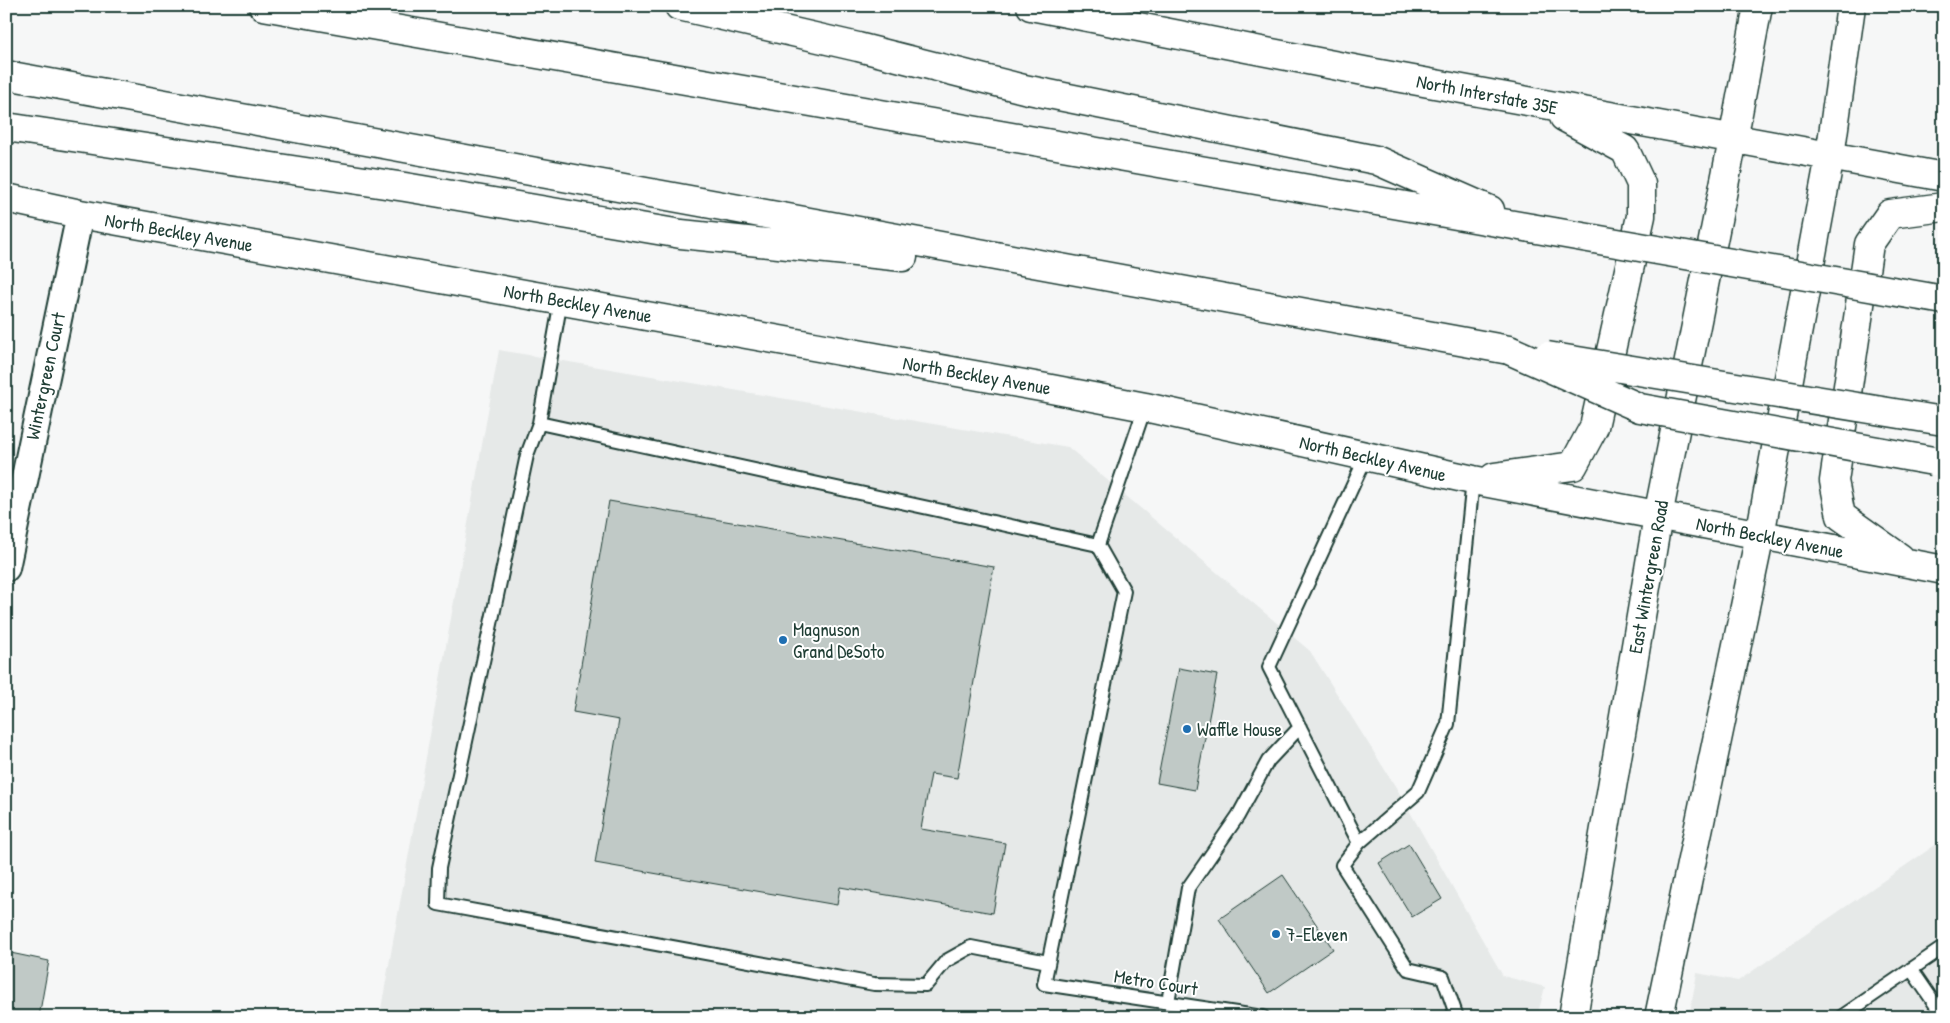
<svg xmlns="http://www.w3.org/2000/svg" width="1950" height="1023" font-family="'Patrick Hand',sans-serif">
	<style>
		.built { fill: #e6e9e8 }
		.building { fill: #c0c9c6; stroke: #1f3d34 }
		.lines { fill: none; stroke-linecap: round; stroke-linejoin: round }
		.service-casing { stroke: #1f3d34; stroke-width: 16 }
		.minor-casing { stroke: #1f3d34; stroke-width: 30 }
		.tertiary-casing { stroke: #1f3d34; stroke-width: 31 }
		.secondary-casing { stroke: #1f3d34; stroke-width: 31 }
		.motorway-casing { stroke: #1f3d34; stroke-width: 31 }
		.service { stroke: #fff; stroke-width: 12 }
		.minor { stroke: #fff; stroke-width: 26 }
		.tertiary { stroke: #fff; stroke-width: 28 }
		.secondary { stroke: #fff; stroke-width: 28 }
		.motorway { stroke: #fff; stroke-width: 28 }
		.motorway-bridge-casing { stroke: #1f3d34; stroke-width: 31; stroke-linecap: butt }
		.motorway-bridge { stroke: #fff; stroke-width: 28 }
		.poi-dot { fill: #1f6fb2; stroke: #fff; stroke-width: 2 }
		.labels { text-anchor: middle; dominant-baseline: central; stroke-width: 4; stroke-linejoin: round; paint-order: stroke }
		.street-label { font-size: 19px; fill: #1f3d34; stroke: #fff }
		.poi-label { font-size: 19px; fill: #1f3d34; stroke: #fff; text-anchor: start }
	</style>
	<rect width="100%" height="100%" fill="#f6f7f7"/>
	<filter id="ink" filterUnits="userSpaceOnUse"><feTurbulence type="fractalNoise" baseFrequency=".02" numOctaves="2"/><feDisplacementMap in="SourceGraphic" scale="10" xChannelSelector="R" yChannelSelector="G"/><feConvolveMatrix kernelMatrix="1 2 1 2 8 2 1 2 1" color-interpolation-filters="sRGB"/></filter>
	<g filter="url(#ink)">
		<!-- built -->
		<path class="built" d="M499 350 1068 447 1310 651 1397 789 1503 976 1545 987 1537 1017H422L381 1009Z
			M1944 839V1017H1689L1697 973 1738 981Z"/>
		<!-- building -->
		<path class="building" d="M609 501 994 567 957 778 931 774 921 829 1005 843 993 913 840 887 837 905 595 863 619 720 573 712Z
			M1179 668 1217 675 1195 790 1157 783Z
			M1409 844 1442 899 1412 917 1379 863Z
			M1283 875 1333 949 1269 993 1219 919Z
			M6 952 49 961 39 1017H6Z"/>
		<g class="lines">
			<!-- service casing -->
			<g class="service-casing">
				<path id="service" d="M561 300 539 423 1098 545 1145 407
					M539 423 527 455 439 868 438 904 874 984 926 985 946 961 971 947 1048 962
					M1098 545 1124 591 1044 984 1263 1017
					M1359 843 1269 667 1366 457
					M1911 969 1944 1017
					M1168 1002 1188 888 1238 816 1268 761 1300 727
					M1457 1017 1443 977 1408 969 1342 865 1359 843 1418 792 1448 724 1473 480
					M1841 1017 1944 947"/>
			</g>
			<!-- minor casing -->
			<g class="minor-casing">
				<path id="minor" d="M6 568 80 214"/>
			</g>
			<!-- tertiary casing -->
			<g class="tertiary-casing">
				<path id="tertiary" d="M1733 140 1758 6
					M1830 156 1851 6"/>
			</g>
			<!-- secondary casing -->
			<g class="secondary-casing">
				<path id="secondary" d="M1031 6 1369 72 1944 177
					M6 198 80 214 1046 388 1145 407 1473 480 1944 570
					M1494 477 1573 466 1594 427 1641 216V184L1625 150 1564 117
					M1900 558 1841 516 1834 481 1869 244 1890 214 1944 207
					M1573 1017 1658 516 1733 140
					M1659 1017 1760 535 1830 156"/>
			</g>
			<!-- motorway casing -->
			<g class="motorway-casing">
				<path id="motorway" d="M263 6 1531 228
					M679 6 858 47 1024 89 1376 160 1490 210
					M6 75 1509 350
					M6 127 405 187 681 234 903 257"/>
			</g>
			<!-- service -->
			<use href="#service" class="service"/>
			<!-- minor -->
			<use href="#minor" class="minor"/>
			<!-- tertiary -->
			<use href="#tertiary" class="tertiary"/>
			<!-- secondary -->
			<use href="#secondary" class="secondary"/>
			<!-- motorway -->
			<use href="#motorway" class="motorway"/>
			<!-- motorway-bridge casing -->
			<g class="motorway-bridge-casing">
				<path id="motorway-bridge" d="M1531 228 1944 300
					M1509 350 1640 408 1933 461
					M1547 356 1943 421"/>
			</g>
			<!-- motorway-bridge -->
			<use href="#motorway-bridge" class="motorway-bridge"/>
		</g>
	</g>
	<!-- markers -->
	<g class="poi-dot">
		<circle cx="783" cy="640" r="5"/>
		<circle cx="1187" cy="729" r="5"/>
		<circle cx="1276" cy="934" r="5"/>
	</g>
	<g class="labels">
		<!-- street labels -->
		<g class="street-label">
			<text transform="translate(1487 94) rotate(11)">North Interstate 35E</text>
			<text transform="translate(179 232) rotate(10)">North Beckley Avenue</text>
			<text transform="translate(578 303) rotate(10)">North Beckley Avenue</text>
			<text transform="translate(977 375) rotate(10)">North Beckley Avenue</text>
			<text transform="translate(45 376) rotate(-78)">Wintergreen Court</text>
			<text transform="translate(1373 458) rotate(13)">North Beckley Avenue</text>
			<text transform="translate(1770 537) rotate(11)">North Beckley Avenue</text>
			<text transform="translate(1648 577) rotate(-80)">East Wintergreen Road</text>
			<text transform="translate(1156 982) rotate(9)">Metro Court</text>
		</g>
		<!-- poi labels -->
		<g class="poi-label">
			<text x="793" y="629">Magnuson<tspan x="793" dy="22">Grand DeSoto</tspan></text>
			<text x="1197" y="729">Waffle House</text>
			<text x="1286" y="934">7-Eleven</text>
		</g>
	</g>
	<!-- margin -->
	<rect width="1950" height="1023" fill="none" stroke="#fff" stroke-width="25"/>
	<rect x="12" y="12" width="1925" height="998" fill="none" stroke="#1f3d34" stroke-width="2" filter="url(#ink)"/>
</svg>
